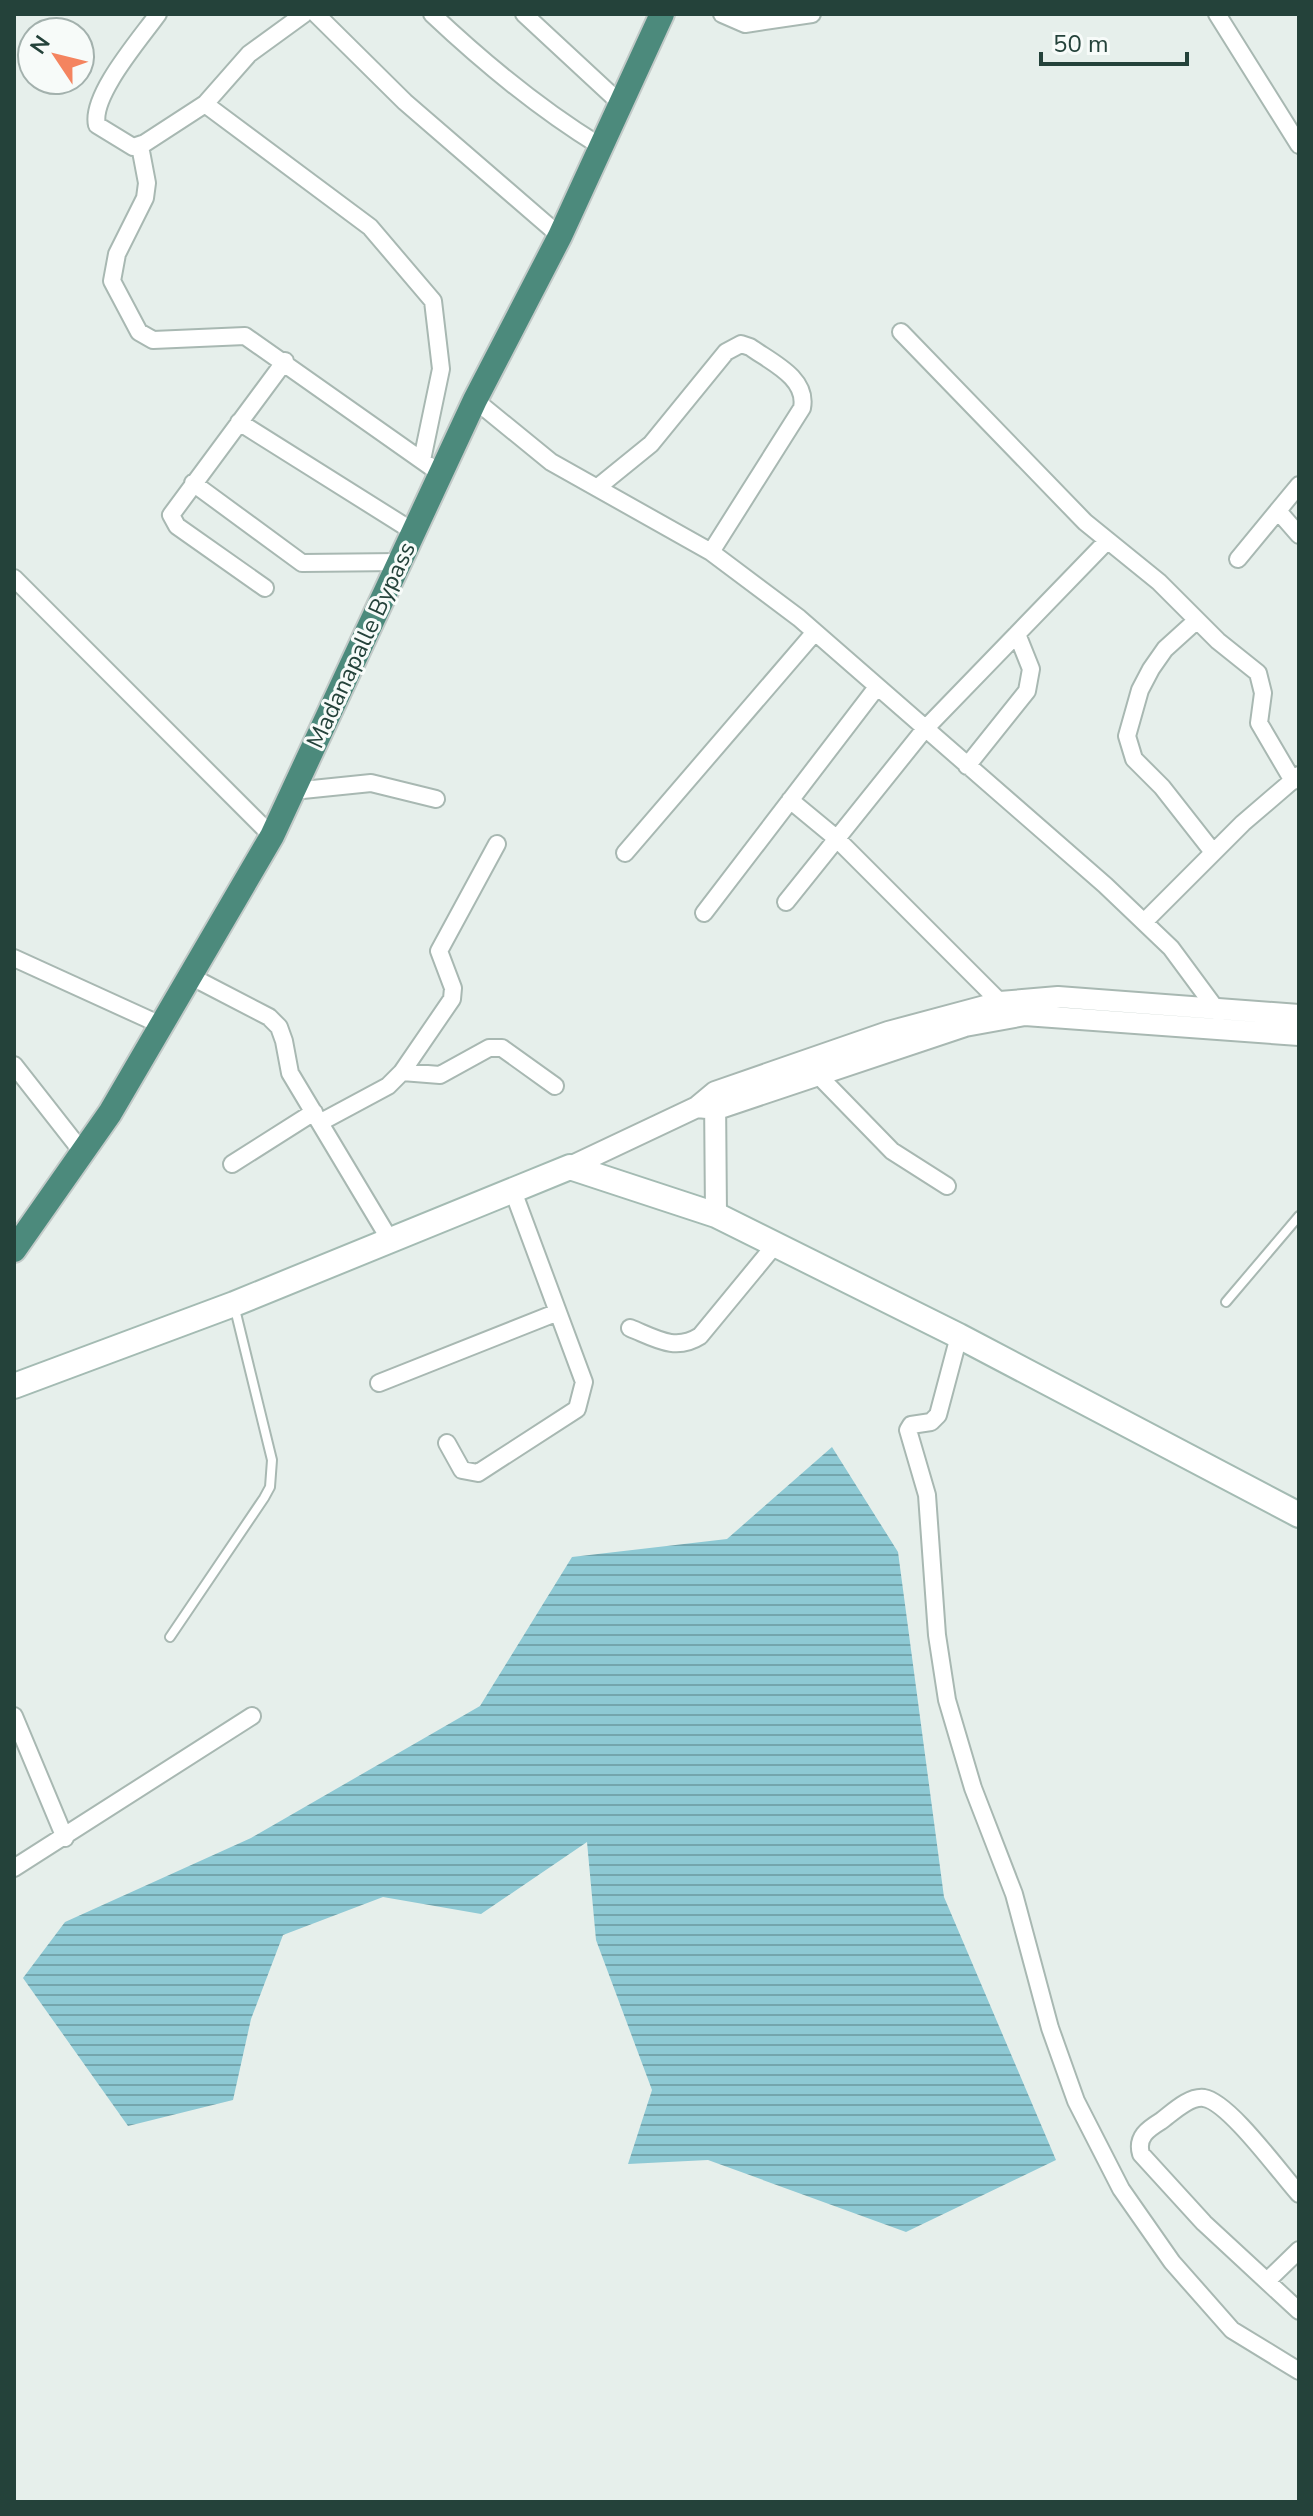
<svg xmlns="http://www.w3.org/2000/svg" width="1313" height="2516" font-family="'Nunito Sans',sans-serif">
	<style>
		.water { fill: url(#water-rules) }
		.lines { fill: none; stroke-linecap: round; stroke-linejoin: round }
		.service-casing { stroke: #a8b8b2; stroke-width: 12 }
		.minor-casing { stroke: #a8b8b2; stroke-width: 20 }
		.tertiary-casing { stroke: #a8b8b2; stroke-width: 24 }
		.secondary-casing { stroke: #a4bbb3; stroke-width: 28 }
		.trunk-casing { stroke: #c2cac8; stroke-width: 28 }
		.service { stroke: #fff; stroke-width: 8 }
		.minor { stroke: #fff; stroke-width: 16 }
		.tertiary { stroke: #fff; stroke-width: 20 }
		.secondary { stroke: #fff; stroke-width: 24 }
		.trunk { stroke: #4c8a7c; stroke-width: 24 }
		.labels { text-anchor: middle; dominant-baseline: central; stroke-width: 6; stroke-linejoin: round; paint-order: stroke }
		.street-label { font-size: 24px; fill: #24423a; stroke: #f7fbf9 }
	</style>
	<defs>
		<pattern id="water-rules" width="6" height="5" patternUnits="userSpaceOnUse" patternTransform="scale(2)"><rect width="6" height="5" fill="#8ec9d4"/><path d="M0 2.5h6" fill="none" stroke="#74a5ad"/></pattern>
	</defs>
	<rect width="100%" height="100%" fill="#e6efeb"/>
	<!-- water -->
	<path class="water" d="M832 1447 898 1552 944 1897 1056 2160 906 2232 708 2160 628 2164 652 2090 596 1940 587 1842 481 1914 383 1897 283 1935 251 2019 233 2100 128 2126 23 1978 65 1922 251 1838 480 1706 572 1557 727 1539Z"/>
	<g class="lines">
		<!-- service casing -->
		<g class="service-casing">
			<path id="service" d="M1226 1302 1299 1216
				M170 1637 264 1498 270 1487 272 1460 234 1305"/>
		</g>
		<!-- minor casing -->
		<g class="minor-casing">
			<path id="minor" d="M158 14C141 38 90 96 97 125L133 147 145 143 205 104 249 54 304 14
				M316 14 405 102 560 236
				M432 14C485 64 538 108 600 146
				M524 14 620 103
				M722 14 745 24 812 14
				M1217 14 1299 145
				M205 104 370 227 433 301 441 369 422 460
				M140 146 147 183 145 198 117 254 112 281 139 332 153 340 245 336 441 474
				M901 332 1085 522 1159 582 1218 641 1258 673 1263 693 1259 723 1293 781
				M475 400 551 462 711 552 799 618 1105 885 1171 948 1219 1013
				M239 422 414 532
				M193 483 302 563 400 562
				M598 487 651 444 726 352 741 344 750 347C771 362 808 378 802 408L711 552
				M1278 511 1299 535
				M1238 559 1299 485
				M14 578 272 836
				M265 588 177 526 171 515 285 361
				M1197 620 1165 649 1151 669 1140 690 1127 736 1134 759 1162 787 1213 852
				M967 766 1027 691 1031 669 1017 634
				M293 791 371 783 436 799
				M790 800 836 838 1000 1002
				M625 853 815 632
				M786 902 924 730 1107 541
				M704 913 877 687
				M1144 922 1243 823 1299 775
				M14 958 161 1025
				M190 976 269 1017 279 1027 284 1041 290 1073 390 1240
				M14 1065 83 1153
				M402 1072 440 1075 489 1048H502L555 1086
				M818 1075 892 1151 947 1186
				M321 1122 388 1086 402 1072 452 999 453 988 439 951 497 844
				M232 1164 314 1112
				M630 1328C655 1338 675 1352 700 1336L775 1245
				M959 1336 938 1415 931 1422 911 1425 908 1430 927 1495 937 1635 947 1700 973 1788 1014 1894 1050 2028 1076 2101 1121 2189 1172 2262 1232 2330 1299 2371
				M379 1383 558 1312
				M447 1443 462 1470 478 1473 577 1409 584 1382 513 1191
				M14 1716 65 1838
				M14 1868 252 1716
				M1299 2194C1280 2173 1229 2102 1204 2098 1189 2096 1172 2113 1161 2121 1148 2129 1136 2137 1141 2154L1204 2223 1299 2311
				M1267 2281 1299 2250"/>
		</g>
		<!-- tertiary casing -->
		<g class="tertiary-casing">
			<path id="tertiary" d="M715 1095 716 1215
				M697 1107 717 1109 965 1026 1025 1015 1299 1035
				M570 1167 697 1107 715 1092 888 1032 1000 1002 1058 997 1299 1015"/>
		</g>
		<!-- secondary casing -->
		<g class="secondary-casing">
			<path id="secondary" d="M14 1386 234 1304 570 1167 716 1215 959 1336 1299 1515"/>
		</g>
		<!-- trunk casing -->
		<g class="trunk-casing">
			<path id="trunk" d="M14 1250 110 1113 272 836 475 400 560 236 662 14"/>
		</g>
		<!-- service -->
		<use href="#service" class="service"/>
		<!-- minor -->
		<use href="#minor" class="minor"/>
		<!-- tertiary -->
		<use href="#tertiary" class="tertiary"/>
		<!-- secondary -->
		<use href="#secondary" class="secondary"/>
		<!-- trunk -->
		<use href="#trunk" class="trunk"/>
	</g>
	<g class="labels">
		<!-- street labels -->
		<g class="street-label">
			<text transform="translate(361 645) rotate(-65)">Madanapalle Bypass</text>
		</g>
	</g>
	<!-- border -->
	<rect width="1313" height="2516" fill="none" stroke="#24423a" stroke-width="32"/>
	<!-- north arrow -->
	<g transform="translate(56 56) rotate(305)"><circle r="38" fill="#f7fbf9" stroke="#a3b1ad" stroke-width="2"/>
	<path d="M0-6L14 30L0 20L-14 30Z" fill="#f4845f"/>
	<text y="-12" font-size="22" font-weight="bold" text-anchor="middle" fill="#24423a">N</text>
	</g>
	<!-- scale -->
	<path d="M1041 52v12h146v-12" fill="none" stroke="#24423a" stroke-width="4"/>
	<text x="1053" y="52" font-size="24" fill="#24423a" stroke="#f7fbf9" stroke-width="6" paint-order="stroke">50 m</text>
</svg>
